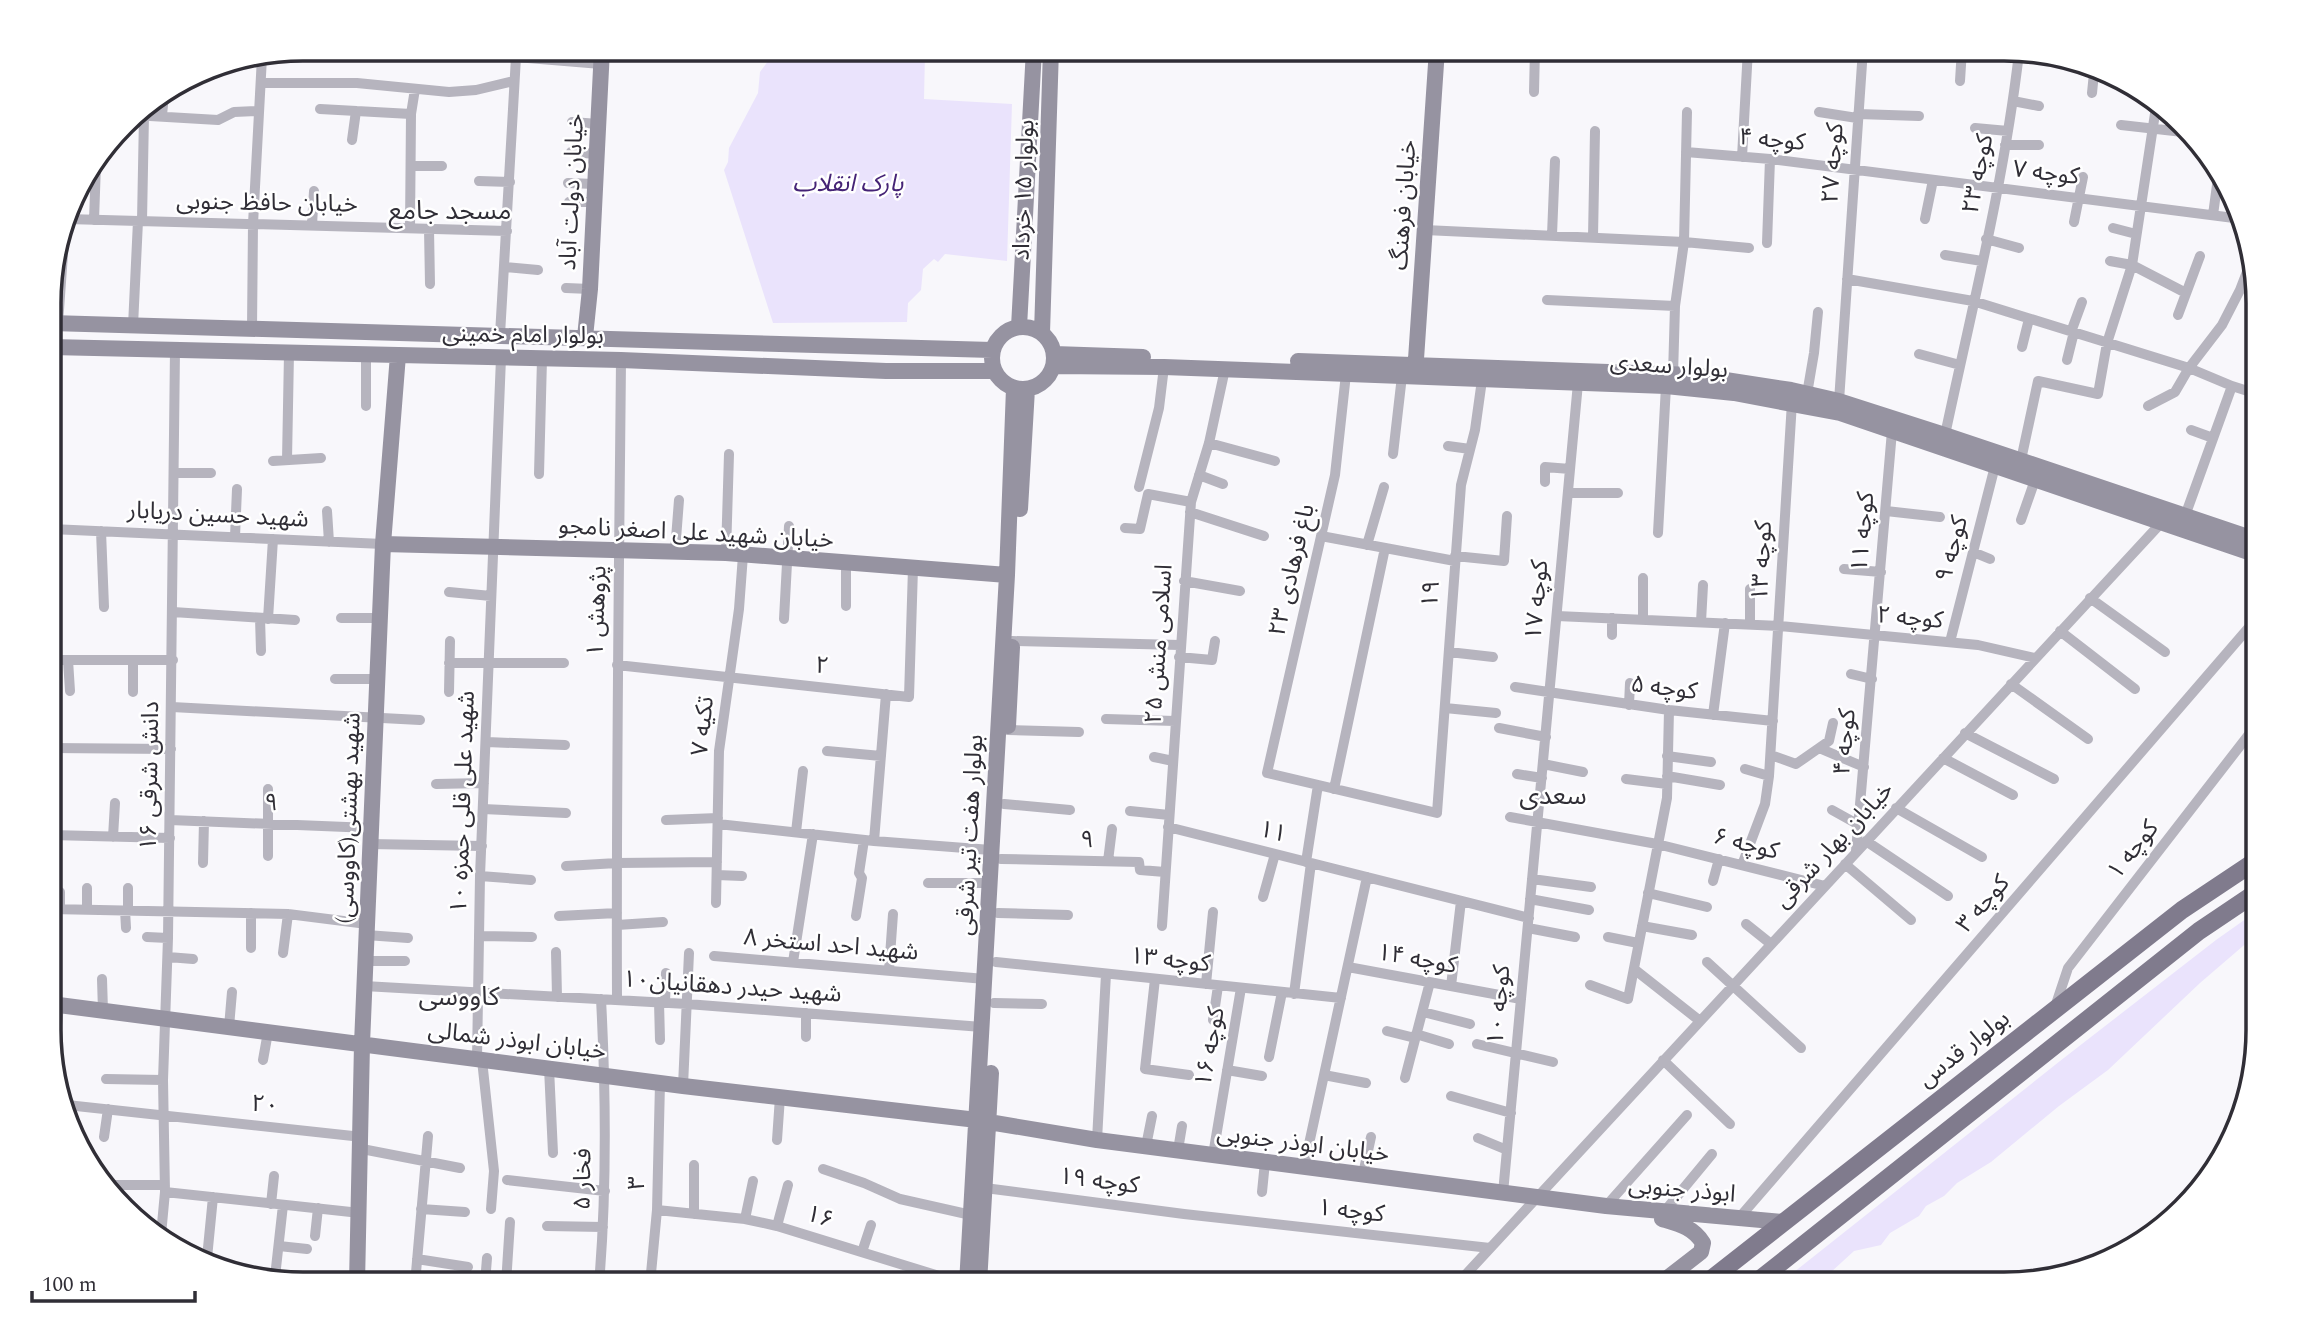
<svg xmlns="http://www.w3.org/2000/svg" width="2307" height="1333" font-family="Spectral,'Noto Sans Arabic',serif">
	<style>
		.green { fill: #eae3fc }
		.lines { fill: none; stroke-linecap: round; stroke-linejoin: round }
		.street { stroke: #b6b4be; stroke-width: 10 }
		.secondary { stroke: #9693a1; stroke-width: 16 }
		.primary { stroke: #807b8d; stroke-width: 18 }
		.labels { text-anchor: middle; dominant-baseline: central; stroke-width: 5; stroke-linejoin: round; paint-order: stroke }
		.street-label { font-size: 24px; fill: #302e36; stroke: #fff }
		.park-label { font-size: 24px; font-style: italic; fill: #452376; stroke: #fff }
		.neighbourhood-label { font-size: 26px; fill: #302e36; stroke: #fff }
		.rim { fill: none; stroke: #302e36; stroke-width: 3.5 }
	</style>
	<rect width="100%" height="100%" fill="#f8f7fb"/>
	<!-- green -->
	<path class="green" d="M777 49H848L925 53 924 99 1012 104 1007 261 945 254 938 262 934 259 923 269 921 290 908 303 907 322 773 323 724 170 728 162 729 148 758 93 760 72Z
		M2257 911V934L2200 983 2108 1070 2059 1106 1991 1162 1957 1183 1944 1196 1926 1206 1919 1216 1890 1233 1881 1245 1854 1251 1818 1284H1779L2060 1061 2216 940Z"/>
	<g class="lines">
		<!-- street -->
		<path class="street" d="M1960 81 1962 49
			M261 83H357L449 92 476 90 514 81
			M1534 92 1535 49
			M2092 93 2094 73
			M2013 101 2039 106
			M320 109 411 114
			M1819 112 1857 118
			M1858 114 1919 116
			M133 115 218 120 234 112 259 111
			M162 115 164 95
			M572 122 598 124
			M2121 125 2183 132
			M1975 128 2008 131
			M352 140 356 111
			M2005 145H2039
			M571 152 596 154
			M1686 152 1770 159 2234 218
			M1742 157 1748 49
			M411 166H442
			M479 181 510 182
			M568 183 595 184
			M569 202H594
			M2213 215 2217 185
			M67 219 507 231
			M1925 219 1933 180
			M94 220 96 164
			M142 221 144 115
			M2074 222 2083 177
			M312 225 314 191
			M410 228 411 114 415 89
			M2113 228 2136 234
			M429 229 430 284
			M1425 230 1684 242 1749 248
			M1552 235 1555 161
			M1593 237 1595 131
			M1986 239 2019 248
			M1767 243 1770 159
			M1945 255 1982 261
			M2110 261 2132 265 2186 293
			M506 267 538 270
			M1847 279 1973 301 2189 368 2232 386 2257 394
			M566 288 590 289
			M1547 300 1675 306
			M2178 315 2200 256
			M58 324 65 226
			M133 326 138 221
			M252 329 253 224 262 57
			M2071 332 2082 302
			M500 335 516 57 601 64
			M2022 347 2029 319
			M366 354V406
			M1919 354 1960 365
			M2067 360 2074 332
			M1346 374 1335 475 1267 773 1437 813 1461 485 1475 430 1482 380
			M1673 375 1675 306 1684 242 1687 112
			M1807 394 1814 353 1818 312
			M1839 401 1863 49
			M2148 406 2175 392 2189 368 2222 325 2240 290 2250 264
			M2191 430 2213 438
			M1945 435C1972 308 2004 182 2019 53
			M1209 443 1275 461
			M1448 446 1470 449
			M1393 454 1402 376
			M287 460 289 353
			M2021 460 2038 381 2098 394 2107 343 2132 265 2156 107
			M273 461 321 458
			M174 473H211
			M539 474 542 359
			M1199 475 1223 484
			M1545 482V467L1570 469
			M1139 487 1159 408 1164 367
			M1568 493H1618
			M327 511 329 542
			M1886 511 1940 517
			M1190 512 1264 536
			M2185 516 2232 386
			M2021 520 2035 480
			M1125 528 1140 529 1148 494 1191 502
			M51 529 383 544
			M101 531 104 607
			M1658 533 1666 386
			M1321 536 1455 561
			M235 537 237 489
			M1367 545 1384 487
			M675 552 679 500
			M1973 552 1990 559
			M726 553 729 454
			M1455 556 1504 561 1507 516
			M1844 569 1881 572
			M1184 581 1240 591
			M449 592 491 596
			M2090 598 2165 652
			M846 606V563
			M173 612 295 620
			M1557 616 1780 626 1978 645 2035 658
			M260 618 261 651
			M341 618H380
			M1612 618V635
			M268 619 273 539
			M784 619 789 526
			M1643 620V578
			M1701 622 1703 585
			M1750 625V589
			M2060 631 2135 689
			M1012 641 1180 645
			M1950 642 1995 466
			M1449 652 1493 657
			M1179 657 1212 660 1215 641
			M51 660H173
			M68 660 70 691
			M133 660V692
			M449 663H564
			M617 665 909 697 913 568
			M1851 674 1872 679
			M335 679H378
			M2011 684 2088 739
			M1515 687 1669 710 1773 721
			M449 692 450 641
			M1629 705 1630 683
			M172 707 420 720
			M1445 708 1496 713
			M1713 715 1725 623
			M1106 719 1175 721
			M1499 728 1546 737
			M1008 730 1079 732
			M1965 733 2054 779
			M487 742 565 745
			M51 748 171 749
			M1819 748 1829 741 1833 723
			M827 751 881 756
			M1771 755 1796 764 1819 748 1864 767
			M1667 756 1711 762
			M1154 757 1173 761
			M1943 758 2013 795
			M1543 764 1583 772
			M1745 769 1769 776
			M1517 774 1542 778
			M1667 776 1720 785
			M1626 779 1667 784
			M436 784 484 783
			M1334 789 1385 548
			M1004 804 1070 810
			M1896 808 1982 857
			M483 809 566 813
			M1832 810 1859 825
			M1130 811 1169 815
			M1510 817 1657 844 1825 886
			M170 820 371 828
			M666 820 718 818
			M718 824 874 841 991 850
			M1168 827 1529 918
			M796 832 803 771
			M51 835 170 838
			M113 837 115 803
			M874 841 886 694
			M1866 841 1948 896
			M370 844 482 846
			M1856 851 1892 431
			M268 856V789
			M1001 859 1139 862 1140 870 1165 872
			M1108 861 1112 829
			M1306 862 1318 785
			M203 863 204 821
			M1845 864 1911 920
			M1742 865 1765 804 1769 776 1792 402
			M566 866 617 863 717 862
			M717 875 742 876
			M480 876 531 880
			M1532 879 1591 887
			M1713 881 1719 859
			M928 883H990
			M128 888V910
			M1648 893 1707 907
			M1263 897 1275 854
			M1530 899 1589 910
			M716 903 719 751 739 609 743 555
			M51 909 288 914 367 924
			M60 909V892
			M87 909V888
			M125 910 126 928
			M998 913 1068 915
			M559 916 617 913
			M856 916 862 878 859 873 864 840
			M1746 924 1771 944
			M617 925 663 922
			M1162 926 1191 502 1209 443 1225 369
			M1642 926 1692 935
			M1528 928 1575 937
			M366 935 408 938
			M479 936 532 937
			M147 937 168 938
			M1608 937 1638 943
			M251 948V913
			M556 952 557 997
			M283 953 288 914
			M714 956 985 979
			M168 957 193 959
			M365 961H405
			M793 962 813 834
			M996 962 1341 998
			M1707 962 1801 1048
			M1348 967 1521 999
			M1634 969 1700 1021
			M889 970 893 914
			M102 979 103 1011
			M1155 979 1145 1069 1189 1075
			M1206 984 1213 912
			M1590 985 1628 999 1667 798 1669 710
			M364 986 687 1004 982 1027
			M1451 986 1461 901
			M1294 994 1311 863
			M617 999C616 786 619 573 621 360
			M659 1002 660 1040
			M665 1003 666 973
			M994 1003 1042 1004
			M2055 1007 2068 968 2257 724
			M1423 1012 1470 1024
			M806 1013V1037
			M1213 1020 1218 986
			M229 1027 232 992
			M1387 1031 1415 1038
			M1416 1034 1449 1044
			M1477 1044 1553 1062
			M1269 1057 1282 992
			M477 1059 480 876 501 358
			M263 1060 268 1032
			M482 1060 494 1171 491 1209
			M1663 1060 1730 1124
			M53 1066 59 1005
			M549 1068 553 1153
			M1227 1070 1262 1076
			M1324 1075 1366 1083
			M1405 1078 1430 982
			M106 1079 163 1080
			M683 1086 689 953
			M1451 1096 1511 1113
			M67 1105 362 1137
			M104 1137 108 1109
			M1478 1138 1507 1150
			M777 1140 780 1097
			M1097 1140 1106 974
			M1146 1146 1152 1116
			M362 1149 460 1168
			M1178 1150 1182 1126
			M1213 1155 1241 988
			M1304 1167 1367 877
			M823 1169 864 1183 900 1199 971 1215
			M1363 1174 1371 1137
			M507 1180 605 1191
			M107 1185H165
			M985 1188 1184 1214 1490 1248
			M165 1192 360 1213
			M1262 1192 1265 1162
			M1503 1193 1578 383
			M271 1204 274 1176
			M1606 1206 1687 1115
			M421 1209 465 1212
			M657 1210 745 1219 777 1226 965 1284
			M1664 1212 1712 1154
			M694 1214V1165
			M1739 1218 2257 618
			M745 1219 753 1181
			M547 1226 603 1227
			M777 1226 788 1185
			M161 1235 165 1192 163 1080 168 938 175 350
			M315 1236 318 1208
			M279 1246 307 1249
			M862 1252 871 1225
			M207 1258 213 1197
			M487 1258 485 1283 491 1284
			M417 1259 468 1267
			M275 1277 283 1205
			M980 1277 1047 1284
			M600 1278 646 1284
			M415 1284 428 1136
			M506 1284 510 1222
			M599 1284C607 1189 606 1094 601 999
			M650 1284 657 1210 660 1083
			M1457 1284 2162 522"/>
		<!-- secondary -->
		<path class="secondary" d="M51 323 992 350
			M992 358a31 31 0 1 1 62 0a31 31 0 1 1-62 0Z
			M1019 327 1034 49
			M1042 333 1051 49
			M585 337 590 289 602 49
			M51 347 621 360 886 371H994
			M1054 354 1143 357
			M1298 361 1693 375 1791 390 1839 401 1945 435 2257 540
			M1053 366 1164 367 1666 386 1734 393 1840 413 2257 555
			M1415 374 1437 49
			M1020 509 1027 389
			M383 544 726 553 1007 575
			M1008 726 1012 647
			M51 1004 683 1086 977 1120 1097 1140 1606 1206 1783 1222
			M1661 1283 1701 1252 1703 1243C1693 1227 1679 1224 1662 1219
			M357 1284 362 1044 383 544 398 355
			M967 1284 1007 575 1014 388
			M979 1284 991 1073"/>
		<!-- primary -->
		<path class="primary" d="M1661 1284V1283
			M1705 1284 2182 910 2257 860
			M1754 1284 2199 931 2257 892"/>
	</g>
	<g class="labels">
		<!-- street labels -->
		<g class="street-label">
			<text transform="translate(1772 140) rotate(5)">کوچه ۴</text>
			<text transform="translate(1833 163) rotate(-86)">کوچه ۲۷</text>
			<text transform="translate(2046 173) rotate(7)">کوچه ۷</text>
			<text transform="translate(1978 174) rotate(-79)">کوچه ۲۳</text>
			<text transform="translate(1024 190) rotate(-88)">بولوار ۱۵ خرداد</text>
			<text transform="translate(572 192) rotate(-87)">خیابان دولت آباد</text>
			<text transform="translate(267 203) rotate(1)">خیابان حافظ جنوبی</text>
			<text transform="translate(1404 205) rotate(-86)">خیابان فرهنگ</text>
			<text transform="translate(523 335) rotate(1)">بولوار امام خمینی</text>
			<text transform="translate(1669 366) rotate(4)">بولوار سعدی</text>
			<text transform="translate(218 515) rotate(3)">شهید حسین دریابار</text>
			<text transform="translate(1863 532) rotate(-85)">کوچه ۱۱</text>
			<text transform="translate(696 533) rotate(3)">خیابان شهید علی اصغر نامجو</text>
			<text transform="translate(1952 549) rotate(-75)">کوچه ۹</text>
			<text transform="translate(1762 561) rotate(-87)">کوچه ۱۳</text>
			<text transform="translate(1292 570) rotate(-77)">باغ فرهادی ۲۳</text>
			<text transform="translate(1431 594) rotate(-86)">۱۹</text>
			<text transform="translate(1537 600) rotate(-85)">کوچه ۱۷</text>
			<text transform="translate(597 611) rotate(-88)">پژوهش ۱</text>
			<text transform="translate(1910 618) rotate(5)">کوچه ۲</text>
			<text transform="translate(1159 644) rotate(-86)">اسلامی منش ۲۵</text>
			<text transform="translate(822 666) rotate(6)">۲</text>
			<text transform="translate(1664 688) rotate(7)">کوچه ۵</text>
			<text transform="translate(703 726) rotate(-84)">تکیه ۷</text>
			<text transform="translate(1845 742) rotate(-85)">کوچه ۴</text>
			<text transform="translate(150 776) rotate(-89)">دانش شرقی ۱۶</text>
			<text transform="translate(463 802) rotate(-88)">شهید علی قلی حمزه ۱۰</text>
			<text transform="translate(271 803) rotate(2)">۹</text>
			<text transform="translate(349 818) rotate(-88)">شهید بهشتی(کاووسی)</text>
			<text transform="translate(1273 832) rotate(14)">۱۱</text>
			<text transform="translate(970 835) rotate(-87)">بولوار هفت تیر شرقی</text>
			<text transform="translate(1087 840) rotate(1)">۹</text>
			<text transform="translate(1746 844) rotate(14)">کوچه ۶</text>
			<text transform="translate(1834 845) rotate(-47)">خیابان بهار شرقی</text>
			<text transform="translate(2133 850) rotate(-52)">کوچه ۱</text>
			<text transform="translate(1983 904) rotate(-49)">کوچه ۳</text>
			<text transform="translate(831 945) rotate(5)">شهید احد استخر ۸</text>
			<text transform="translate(1417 959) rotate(10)">کوچه ۱۴</text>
			<text transform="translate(1170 960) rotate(6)">کوچه ۱۳</text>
			<text transform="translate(732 987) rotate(4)">شهید حیدر دهقانیان۱۰</text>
			<text transform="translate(1499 1005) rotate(-85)">کوچه ۱۰</text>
			<text transform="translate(517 1041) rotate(7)">خیابان ابوذر شمالی</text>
			<text transform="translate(1210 1047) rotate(-80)">کوچه ۱۶</text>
			<text transform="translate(1964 1049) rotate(-38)">بولوار قدس</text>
			<text transform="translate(265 1105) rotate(6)">۲۰</text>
			<text transform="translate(1303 1144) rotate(7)">خیابان ابوذر جنوبی</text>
			<text transform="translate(583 1179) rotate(-89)">فخار ۵</text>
			<text transform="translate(1099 1181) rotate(7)">کوچه ۱۹</text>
			<text transform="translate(637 1183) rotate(-89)">۳</text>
			<text transform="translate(1682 1190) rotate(5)">ابوذر جنوبی</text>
			<text transform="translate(1351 1211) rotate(6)">کوچه ۱</text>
			<text transform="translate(820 1217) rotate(18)">۱۶</text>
		</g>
		<!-- park labels -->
		<g class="park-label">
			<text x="848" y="184">پارک انقلاب</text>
		</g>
		<!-- neighbourhood labels -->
		<g class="neighbourhood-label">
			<text x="450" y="211">مسجد جامع</text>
			<text x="1553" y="796">سعدی</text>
			<text x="459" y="997">کاووسی</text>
		</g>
	</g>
	<!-- crop -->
	<path d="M0 0H2307V1333H0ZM303 61H2004A242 242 0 0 1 2246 303V1030A242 242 0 0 1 2004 1272H303A242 242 0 0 1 61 1030V303A242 242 0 0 1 303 61Z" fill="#fff" fill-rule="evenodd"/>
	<path class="rim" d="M303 61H2004A242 242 0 0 1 2246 303V1030A242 242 0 0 1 2004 1272H303A242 242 0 0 1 61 1030V303A242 242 0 0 1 303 61Z"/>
	<!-- scale -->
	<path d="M32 1291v10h163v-10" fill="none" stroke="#302e36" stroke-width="3.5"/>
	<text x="42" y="1291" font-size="21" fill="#302e36" stroke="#ffffff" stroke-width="5" paint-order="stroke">100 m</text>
</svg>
